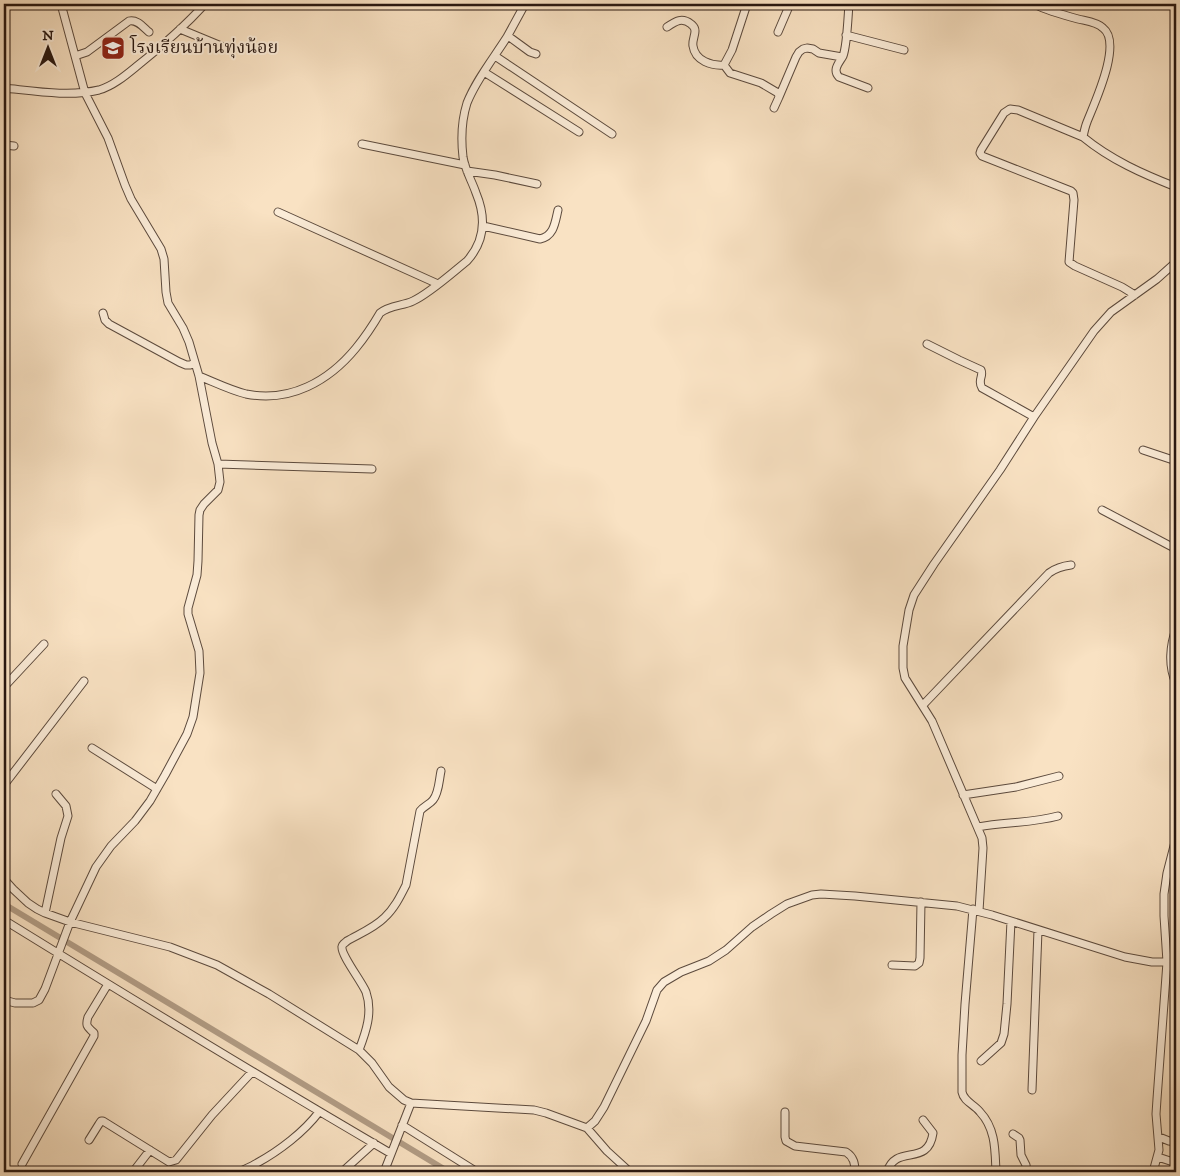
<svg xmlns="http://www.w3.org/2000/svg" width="1180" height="1176" font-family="'IM FELL DW Pica','Noto Serif Thai',serif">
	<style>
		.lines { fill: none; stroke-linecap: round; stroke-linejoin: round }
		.canal { stroke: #b29d86; stroke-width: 6 }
		.minor-casing { stroke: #5c4a3d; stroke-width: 9 }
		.minor { stroke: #fbecd8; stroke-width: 7 }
		.labels { text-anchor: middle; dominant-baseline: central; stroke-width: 4; stroke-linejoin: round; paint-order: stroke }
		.poi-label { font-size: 18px; fill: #281710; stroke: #fbecd8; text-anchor: start }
	</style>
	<rect width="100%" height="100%" fill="#f9e2c3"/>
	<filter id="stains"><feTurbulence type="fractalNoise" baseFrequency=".004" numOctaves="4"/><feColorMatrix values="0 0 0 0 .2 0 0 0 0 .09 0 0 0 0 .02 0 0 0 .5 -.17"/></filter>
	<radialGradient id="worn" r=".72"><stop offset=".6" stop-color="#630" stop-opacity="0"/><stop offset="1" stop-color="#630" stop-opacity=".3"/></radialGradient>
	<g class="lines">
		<!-- canal -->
		<path class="canal" d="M4 904 449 1172"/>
		<!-- minor casing -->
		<g class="minor-casing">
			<path id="minor" d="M849 4C848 16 847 46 843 56 839 63 832 70 839 77L868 88
				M1034 4C1048 11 1063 15 1078 19 1086 21 1097 22 1103 28 1123 43 1094 104 1087 122 1085 127 1084 132 1083 137 1111 160 1143 174 1176 187
				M667 27C676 21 682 17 691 24 694 27 695 27 695 31 695 36 692 41 693 46 695 61 712 66 724 65L732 50 747 4
				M180 29 226 48
				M778 32 790 4
				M846 35 904 50
				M508 36 530 52 536 54
				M75 56 87 52 129 21C137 19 143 27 149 32
				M495 56 612 134
				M724 65 730 73 761 83 778 93 779 97 774 108
				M484 72 579 132
				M4 88C34 91 69 97 99 90 113 86 126 75 137 66 161 47 184 27 205 4
				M779 97 796 57 799 52 803 49 807 48 813 49 819 53 842 57
				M1083 137 1018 110 1010 109 1004 113 981 150 980 153 982 156 1071 191 1073 193 1074 200 1069 262 1075 266 1122 287 1135 295
				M362 144 465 165
				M4 145 14 146
				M467 171 495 175 537 184
				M278 212 438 284
				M483 226 540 239C554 236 555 223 558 210
				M103 313 105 320 109 324 179 362 186 365H190L195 363
				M927 344 959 360 981 370C984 376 977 380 982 388L1034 417
				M199 376C214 382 230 390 246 394 290 403 329 381 356 348 365 337 373 325 380 313 390 305 403 306 413 301 430 293 452 273 467 261 485 241 486 217 476 193 472 181 465 170 463 157 461 140 462 119 467 103 476 80 493 59 507 37 513 26 519 15 525 4
				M1143 450 1176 461
				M218 464 372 469
				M1102 510 1176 549
				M1176 629C1170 645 1168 666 1176 683
				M4 687 44 644
				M923 705 1049 573C1056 568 1062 566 1071 565
				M92 748 157 789
				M4 785 84 681
				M963 795 1016 787 1059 776
				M978 827C1005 822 1032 823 1058 816
				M4 879 13 889 28 903 37 909 45 913 70 922 170 947 217 965 269 994 359 1050 372 1063 389 1087 404 1100 411 1103 534 1110 546 1113 587 1128 595 1121 604 1107 646 1021 657 990 664 982 681 972 709 961 726 950 752 927 771 914 787 904 812 895 821 894 855 896 957 906 992 915 1125 957 1152 962H1176
				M973 909 965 1004 962 1055V1092C964 1102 974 1104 980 1112 996 1129 995 1151 996 1172
				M979 911 983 848 982 838 932 721 905 678 903 668V646L909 610 914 595 934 564 1000 470 1034 417 1094 331 1111 312 1157 279 1176 262
				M45 913 61 838 68 816 66 806 56 794
				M4 920C132 999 260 1077 390 1153
				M892 965 915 966 919 963 920 958 921 902
				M4 1000 15 1003H33L39 1000 45 989 70 922 96 867 111 846 135 821 150 801 165 775 187 734 193 717 200 673 199 651 188 614V608L197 575 198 561 199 515 200 510 204 504 218 490 220 482 218 464 212 443 199 376 189 342 183 328 168 303 166 292 164 259 161 249 131 199 125 185 108 138 85 93 61 4
				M359 1050C366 1032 373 1012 366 992 362 982 341 955 342 947 342 944 345 943 347 941 359 934 374 928 384 918 394 909 400 897 406 885L420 811C424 806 430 804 433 800 439 793 439 780 441 771
				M981 1061 1001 1043 1004 1034 1007 1004 1011 921
				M1032 1090 1038 930
				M785 1112V1137L786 1141 795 1146 846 1152C854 1157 855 1164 855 1172
				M402 1125 477 1172
				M587 1128 607 1151 630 1172
				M1013 1134 1019 1138 1020 1140 1021 1155 1026 1165 1027 1172
				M1159 1137 1169 1141 1176 1142
				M89 1140 99 1124 101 1121H103L169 1162 176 1160 212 1115 252 1072
				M1158 1157 1176 1163
				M22 1164 94 1036V1033C88 1027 85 1027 88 1017L108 984
				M133 1172 150 1150
				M239 1172C245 1169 252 1166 257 1163 279 1151 304 1132 319 1112
				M342 1172 374 1143
				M384 1172 411 1103
				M887 1172C896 1143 928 1168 933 1133L923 1120
				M1153 1172 1159 1150 1156 1114 1157 1099 1167 962 1164 916V894L1167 873 1176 838"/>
		</g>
		<!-- minor -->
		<use href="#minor" class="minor"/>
	</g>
	<!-- icons -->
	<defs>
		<g id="school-square" transform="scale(1.25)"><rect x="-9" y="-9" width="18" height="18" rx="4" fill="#8f2418" stroke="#fbecd8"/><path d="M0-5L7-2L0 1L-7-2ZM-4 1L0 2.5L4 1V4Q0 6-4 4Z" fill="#fff"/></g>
	</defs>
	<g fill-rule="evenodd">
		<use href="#school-square" x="113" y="48"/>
	</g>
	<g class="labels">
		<!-- poi labels -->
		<g class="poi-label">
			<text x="130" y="48">โรงเรียนบ้านทุ่งน้อย</text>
		</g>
	</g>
	<!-- margin -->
	<rect width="1180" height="1176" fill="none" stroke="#f9e2c3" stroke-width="20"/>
	<rect x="5" y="5" width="1170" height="1166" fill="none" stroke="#281710" stroke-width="2.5"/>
	<rect x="10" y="10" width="1160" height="1156" fill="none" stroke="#281710"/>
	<!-- north arrow -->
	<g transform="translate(48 48)" stroke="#fbecd8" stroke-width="4" paint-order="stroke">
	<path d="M0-4L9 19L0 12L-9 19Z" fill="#281710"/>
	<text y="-8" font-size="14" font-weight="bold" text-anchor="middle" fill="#281710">N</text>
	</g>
	<rect width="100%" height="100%" filter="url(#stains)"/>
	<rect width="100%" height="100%" fill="url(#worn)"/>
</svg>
